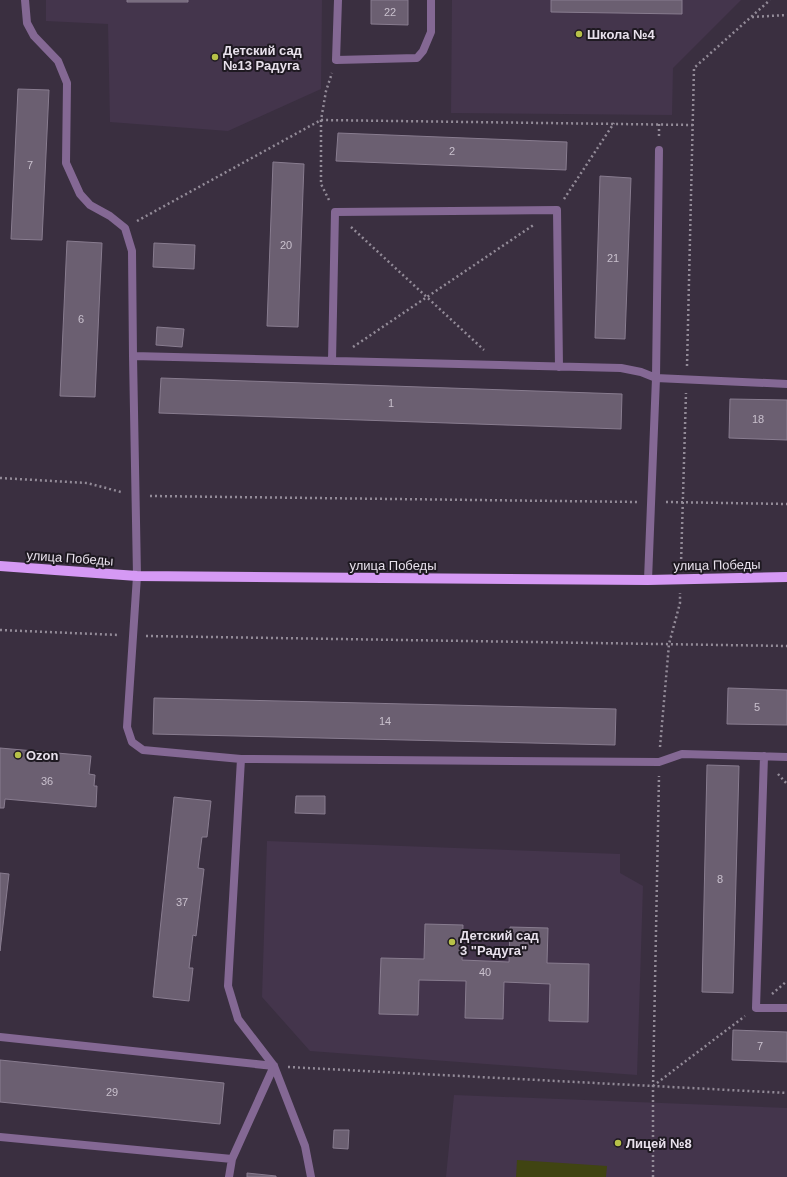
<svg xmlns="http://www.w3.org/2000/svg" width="787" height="1177" font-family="Helvetica,sans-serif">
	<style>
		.built { fill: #44354c }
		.green { fill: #404412 }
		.building { fill: #6b5f71; stroke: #887c8f }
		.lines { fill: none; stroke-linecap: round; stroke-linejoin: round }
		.path { stroke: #938b98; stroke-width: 2.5; stroke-dasharray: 2 3; stroke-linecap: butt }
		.service { stroke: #846894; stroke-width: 8 }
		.primary { stroke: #d599f4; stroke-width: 10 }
		.poi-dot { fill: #b7c148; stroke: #1e1921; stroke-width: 1.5 }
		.labels { text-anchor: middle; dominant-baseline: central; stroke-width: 4; stroke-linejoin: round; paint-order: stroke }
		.number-label { font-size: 11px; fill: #c9c0cd }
		.poi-label { font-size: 13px; font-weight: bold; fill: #e8e1ec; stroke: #1e1921; text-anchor: start }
		.street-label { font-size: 13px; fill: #e8e1ec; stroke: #1e1921 }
	</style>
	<rect width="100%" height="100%" fill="#3a2f40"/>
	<!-- built -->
	<path class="built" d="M46 0H322L321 89 228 131 110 122 108 24 46 21Z
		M452 0H741L673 68 672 115 451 113Z
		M267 841 620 854V873L643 886 637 1075 310 1051 262 997Z
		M454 1095 787 1108V1177H446Z"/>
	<!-- green -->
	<path class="green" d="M517 1160 607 1166 606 1177H516Z"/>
	<!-- building -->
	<path class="building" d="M127 0H188V2H127Z
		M371 0H408V25L371 24Z
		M551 0H682V14L551 12Z
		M18 89 49 90 42 240 11 239Z
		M338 133 567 142 566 170 336 161Z
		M273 162 304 164 298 327 267 326Z
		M600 176 631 178 625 339 595 338Z
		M67 241 102 243 95 397 60 396Z
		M154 243 195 245 194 269 153 267Z
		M157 327 184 329 182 347 156 345Z
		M161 378 622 394 621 429 159 413Z
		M730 399 787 400V440L729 438Z
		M728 688 787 690V725L727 724Z
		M154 698 616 709 615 745 153 734Z
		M0 748 91 756 89 774 95 775 94 786H97L96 807 5 799 4 808H0Z
		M707 765 739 766 733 993 702 992Z
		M296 796H325V814L295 813Z
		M174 797 211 801 207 837H202L198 868 204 869 196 936 193 935 189 968H193L189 1001 153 997Z
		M0 873 9 874 0 951Z
		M425 924 463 925 462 960 509 962 510 927 548 928 547 963 589 964 588 1022 549 1021 550 984 504 982 503 1019 465 1018 466 981 419 980 418 1015 379 1014 381 958 424 959Z
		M733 1030 787 1032V1062L732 1060Z
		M0 1060 224 1083 220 1124 0 1102Z
		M334 1130H349L348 1149 333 1148Z
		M247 1173 276 1176V1177H247Z"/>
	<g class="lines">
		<!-- path -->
		<path class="path" d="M752 17 787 15
			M659 124V138
			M564 199 614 123
			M329 200 321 184V120L326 91 332 73
			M137 221 321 120 693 125
			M351 227 484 350
			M353 347 535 224
			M687 366 694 68 770 0
			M0 478 87 483 121 492
			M150 496 639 502
			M666 502 787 504
			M681 564 686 393
			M0 630 119 635
			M146 636 787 646
			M660 747 669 644 680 603V593
			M778 774 787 784
			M772 994 787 981
			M288 1067 787 1093
			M653 1086 745 1016
			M653 1177V1086L659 776"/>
		<!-- service -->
		<path class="service" d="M25 0 27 23 34 36 58 61 67 83 66 163 80 194 90 205 110 216 125 228 132 251 133 356
			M338 0 336 60 417 58 423 51 431 32V0
			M332 361 335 212 557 210 559 367
			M648 580 656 378 659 150
			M764 756 756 1008H787
			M241 759 659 762 682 754 787 757
			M0 1037 274 1066
			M0 1137 232 1159
			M229 1177 232 1159 274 1066
			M311 1177 305 1146 274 1066 238 1019 228 986 241 759 143 750 132 742 127 727 137 576 133 356 621 368 641 372 656 378 787 384"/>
		<!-- primary -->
		<path class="primary" d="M0 566 137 576 648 580 787 577"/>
	</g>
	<!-- markers -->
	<g class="poi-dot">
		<circle cx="579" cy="34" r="4"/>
		<circle cx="215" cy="57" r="4"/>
		<circle cx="18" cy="755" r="4"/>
		<circle cx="452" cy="942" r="4"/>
		<circle cx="618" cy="1143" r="4"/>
	</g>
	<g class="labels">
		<!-- number labels -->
		<g class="number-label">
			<text x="390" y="12">22</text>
			<text x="452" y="151">2</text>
			<text x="30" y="165">7</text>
			<text x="286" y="245">20</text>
			<text x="613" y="258">21</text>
			<text x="81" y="319">6</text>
			<text x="391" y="403">1</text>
			<text x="758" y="419">18</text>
			<text x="757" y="707">5</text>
			<text x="385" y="721">14</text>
			<text x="47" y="781">36</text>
			<text x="720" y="879">8</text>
			<text x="182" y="902">37</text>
			<text x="485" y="972">40</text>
			<text x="760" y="1046">7</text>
			<text x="112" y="1092">29</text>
		</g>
		<!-- poi labels -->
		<g class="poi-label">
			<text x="587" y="34">Школа №4</text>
			<text x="223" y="50">Детский сад<tspan x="223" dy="15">№13 Радуга</tspan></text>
			<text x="26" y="755">Ozon</text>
			<text x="460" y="935">Детский сад<tspan x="460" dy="15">3 "Радуга"</tspan></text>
			<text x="626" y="1143">Лицей №8</text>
		</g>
		<!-- street labels -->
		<g class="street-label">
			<text transform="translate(70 558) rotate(4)">улица Победы</text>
			<text x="393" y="565">улица Победы</text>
			<text transform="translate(717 565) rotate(-1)">улица Победы</text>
		</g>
	</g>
</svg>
